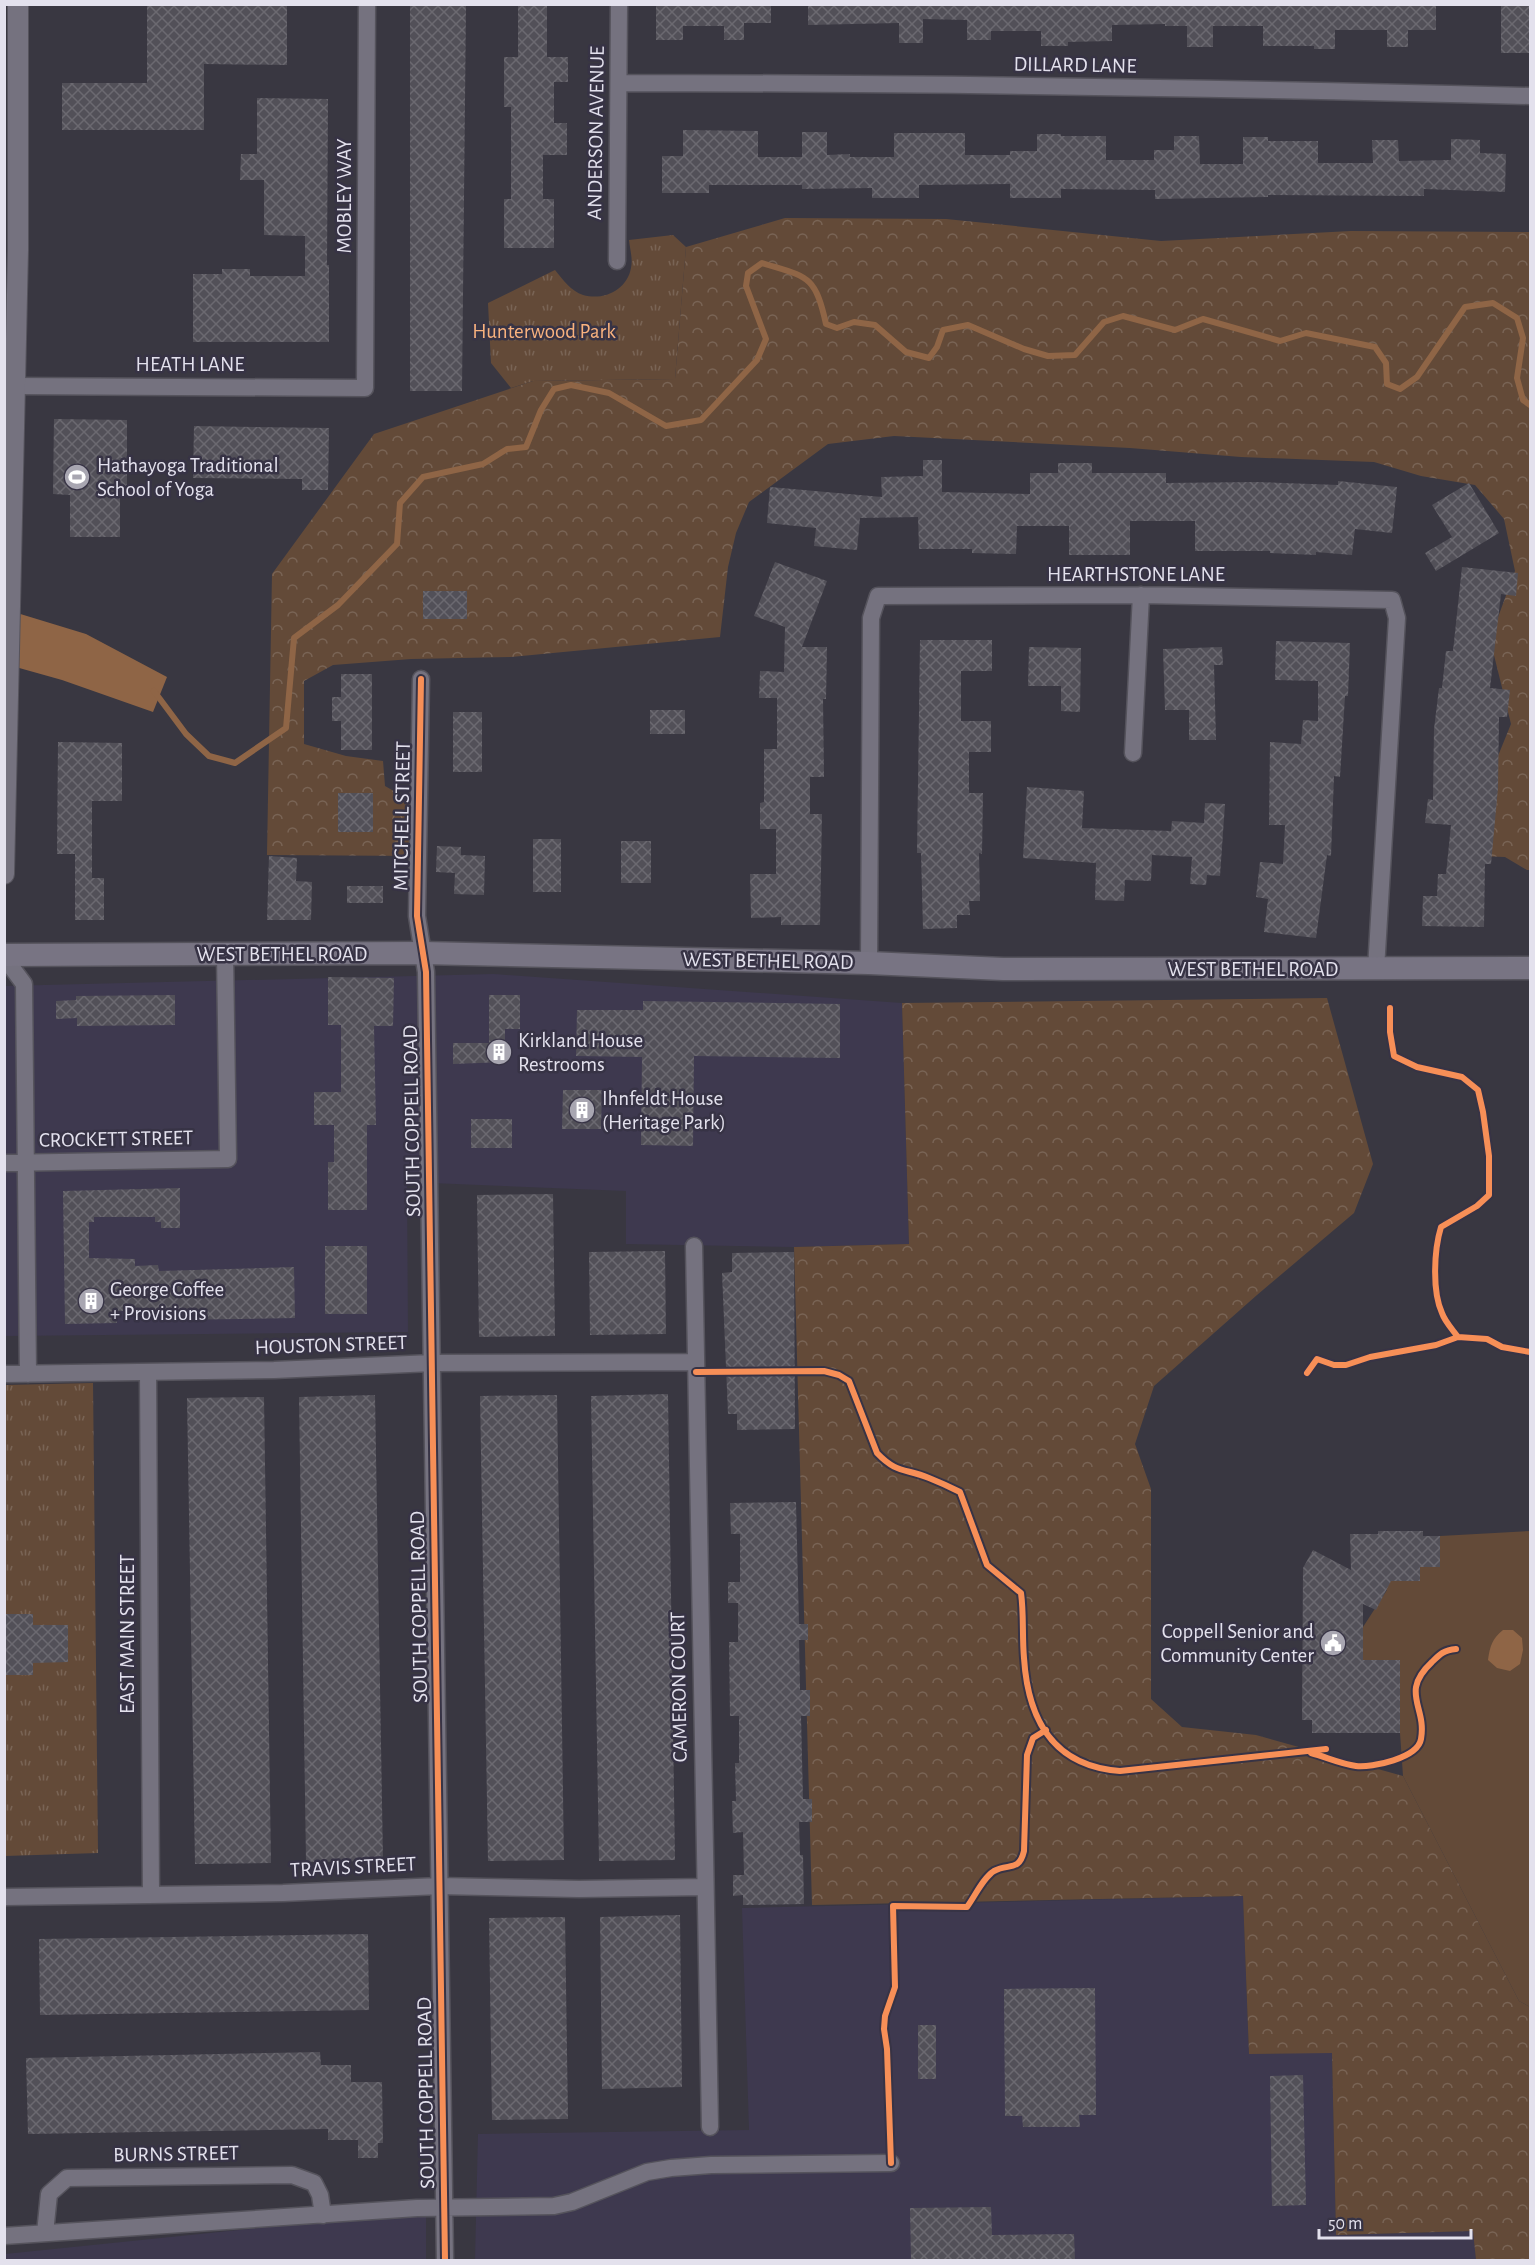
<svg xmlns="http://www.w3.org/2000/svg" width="1535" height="2265" font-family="'Alegreya Sans',sans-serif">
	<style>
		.built { fill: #3e394f }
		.green { fill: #634a38 }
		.forest { fill: url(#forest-crowns) }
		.park { fill: url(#park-tufts) }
		.water { fill: #8f6546 }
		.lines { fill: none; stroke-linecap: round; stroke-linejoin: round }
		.stream { stroke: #8f6546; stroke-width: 6 }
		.building { fill: url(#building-cross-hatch) }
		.minor-casing { stroke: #55535c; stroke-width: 19 }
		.tertiary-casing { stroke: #55535c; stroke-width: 22 }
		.secondary-casing { stroke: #55535c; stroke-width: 25 }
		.minor { stroke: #75727f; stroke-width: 16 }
		.tertiary { stroke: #75727f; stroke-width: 20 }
		.secondary { stroke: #787483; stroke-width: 22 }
		.cycleway-casing { stroke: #373345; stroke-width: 10 }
		.cycleway { stroke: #f78f57; stroke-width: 6 }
		.labels { text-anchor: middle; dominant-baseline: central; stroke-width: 5; stroke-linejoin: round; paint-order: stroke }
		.street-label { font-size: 21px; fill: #e3e1ed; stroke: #373345 }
		.park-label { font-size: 21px; fill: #f9b27e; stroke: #373345 }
		.poi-label { font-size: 21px; fill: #e3e1ed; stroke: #373345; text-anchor: start }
	</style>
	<defs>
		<pattern id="forest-crowns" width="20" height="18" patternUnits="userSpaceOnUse" patternTransform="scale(1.5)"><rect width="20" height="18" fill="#634a38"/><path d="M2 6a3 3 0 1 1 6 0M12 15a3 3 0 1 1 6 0" fill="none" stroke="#796455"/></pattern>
		<pattern id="park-tufts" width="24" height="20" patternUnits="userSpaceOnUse" patternTransform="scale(1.5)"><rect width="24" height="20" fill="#634a38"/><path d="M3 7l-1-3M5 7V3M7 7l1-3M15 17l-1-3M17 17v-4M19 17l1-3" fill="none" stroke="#796455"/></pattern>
		<pattern id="building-cross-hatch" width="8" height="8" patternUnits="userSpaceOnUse" patternTransform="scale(1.5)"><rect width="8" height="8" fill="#525058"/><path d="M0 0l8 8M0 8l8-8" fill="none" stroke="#6b6970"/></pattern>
	</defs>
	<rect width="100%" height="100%" fill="#393741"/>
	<!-- built -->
	<path class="built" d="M494 974 902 1003 909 1244 794 1247 626 1244V1191L407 1182 408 1332 5 1336 4 986Z
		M1243 1896 1249 2054 1332 2052 1336 2235 1474 2231 1476 2260H475L478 2134 749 2130 742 1908Z
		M426 2211V2260H5V2254Z"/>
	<!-- green -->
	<path class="green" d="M1530 1531V2007L1519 2001 1403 1776 1400 1733V1660H1363V1627L1387 1590 1372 1581H1420V1567H1440V1536Z"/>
	<!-- forest -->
	<path class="forest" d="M785 218 946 219 1161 241 1351 231 1530 232V870H1527L1505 857 1478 856 1489 778 1511 724 1490 639 1515 571 1504 519 1475 485 1421 476 1374 462 1241 457 1130 448 894 436 828 444 749 502 736 533 728 567 720 637 511 657 411 659 333 665 304 681V744L346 756 383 761 385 786 420 806 421 856 267 855 272 574 374 434 533 381 675 379 686 247Z
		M1327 998 1373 1164 1354 1213 1257 1295 1154 1386 1135 1444 1151 1489V1699L1182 1727 1256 1735 1403 1776 1519 2001 1530 2007V2260H1476L1473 2231 1336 2235 1332 2053 1249 2054 1243 1896 812 1905 794 1247 909 1244 902 1003Z"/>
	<!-- park -->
	<path class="park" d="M673 235 686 247 675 379 533 381 511 388 491 363 488 303 555 270C563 280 571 291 583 295 604 301 627 290 631 268 633 259 630 249 629 240Z
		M93 1383 98 1853 5 1856V1385Z"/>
	<!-- water -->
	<path class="water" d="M4 609 86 634 167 677 153 712 62 680 5 664Z
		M1503 1630H1513L1522 1638 1523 1650 1520 1664 1510 1671 1497 1668 1488 1660C1490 1646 1492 1639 1503 1630Z"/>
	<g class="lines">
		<!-- stream -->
		<path class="stream" d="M154 691 186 734 209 756 235 763 286 728 294 638 338 605 397 544 400 503 423 477 483 464 507 449 526 447 541 410 554 389 571 385 609 393 666 426 701 420 757 360 766 339 746 286 748 273 762 263C807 277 815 274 826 324L837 328 854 322 875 325 906 352 929 358 937 347 943 330 968 325 1024 349 1048 356 1075 355 1104 322 1123 316 1175 330 1203 319 1280 341 1306 333 1375 347 1386 363 1387 384 1400 389 1417 377 1465 307 1493 303 1517 318 1523 338 1517 378 1523 400 1530 405"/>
	</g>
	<!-- building -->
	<path class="building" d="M147 4H287V65L204 64V130H62V83H147Z
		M410 4H466L462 391H410Z
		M518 4H547V57H568V82H554V123H567V155H543V199H554V248H504V199H511V107H504V57H518Z
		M656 4H771V23H744V40H724V26H683V40H656Z
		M808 4H1436V30H1408V47H1387V30H1335V49H1314V46H1263V26H1213V47H1187V26H1165V24L1112 25V41L1068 42V46H1041V31H991V40H967V20L923 19V43H899V23L808 25Z
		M1501 5H1530V53H1501Z
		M257 98 328 99 327 265H329V342H193V274H222V269H250V276H305V236L264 235V180H240L241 154H257Z
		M683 130 758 131V157H802V132H827V155L850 154V157H894V133H965V155H1010V151H1037V134H1061V136H1106V160H1154V150H1174V136H1199L1200 164H1243V137H1268V141H1318V163H1373L1372 140H1398L1399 161 1451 160V139L1480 140V153L1506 154 1505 192 1424 189V196L1268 195V197L1155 199V190L1061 189V198H1010V184L919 185V198H872V188L802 189V185H709V193H662V156H683Z
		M54 419 127 420V495H120V537H70V495L53 494Z
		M194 426 329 428 328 490H302V479L193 478Z
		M923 460H942V492L1030 494V473H1058V463H1092V473H1166V483L1256 482 1338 485V481L1397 487 1392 533 1355 529 1352 555 1316 552V555L1270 553V551H1195V521H1130V555H1069V526H1017L1016 554 972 553V549H919L918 517 860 518 857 550 814 546 816 528 767 523 770 487 882 497 881 477 923 476Z
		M1469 483 1499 533 1436 571 1425 553 1452 537 1432 505Z
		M775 562 827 581 802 647H827L826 699H823L824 777H810V814H822L820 925H781V917L751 918 750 874H776V829H760V803L764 802V749H777V698H759L760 671 784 672 785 627 754 616Z
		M1462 567 1518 573 1516 596 1501 594 1490 688 1510 690 1507 717H1499L1498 788 1491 864H1485L1484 927 1422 926 1423 896H1437L1438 874H1446L1451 825 1425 823 1428 799 1433 800 1434 729 1439 688H1442L1446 651H1453Z
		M423 591H467V619H423Z
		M920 640H992V671H961V721H991V752H969V793H983L982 854 979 853 980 901H969L970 915H957V928L923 929 921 853H917Z
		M1276 641 1350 643 1348 696H1345L1340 777 1334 776 1331 856 1327 855 1316 938 1264 932 1268 899 1256 897 1260 862 1283 864 1285 825H1269L1270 742 1301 744 1303 720 1318 721V681L1275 680Z
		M1029 647 1081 648 1080 712 1061 711V686H1028Z
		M1222 647 1223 665H1214L1216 740H1189V710H1165L1163 649Z
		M341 674H372V750H341V721H332V697H341Z
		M650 710H685V734H650Z
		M453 712H482V772H453Z
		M58 742 122 743V801H92V878H104V920H75V854H57Z
		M1027 787 1084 791 1082 828 1171 831 1172 821 1204 823 1205 803 1225 804 1220 876 1207 875 1206 885 1190 884 1192 857 1152 855 1151 881 1125 880 1124 901 1095 900 1096 863 1023 858Z
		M338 793H373V832H338Z
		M533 839H561V892H533Z
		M621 841H651V883H621Z
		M437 846 461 847V855L485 856 484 895 454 894 455 873 436 872Z
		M269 856 297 858 296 881 312 882 311 920H267Z
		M347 886H383V903H347Z
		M328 977 394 978 393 1026H374L376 1125H367V1210H328V1162H334V1125H314V1092H341V1025H328Z
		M175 995V1025L77 1026V1018L56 1019V1001L76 1000V996Z
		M489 995H520V1029H505V1062L453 1064V1043H489Z
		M643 1001 840 1004V1058L694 1056 693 1146 641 1145 642 1057 576 1056 577 1010H643Z
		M563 1090H602L601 1129H562Z
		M471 1119H512V1148H471Z
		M180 1188V1228H161V1222H155V1217H94V1222H89V1258L135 1259V1266L158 1265 159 1271 294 1267 295 1318 174 1320 173 1311H117V1323L65 1324 63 1191Z
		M553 1194 555 1336 479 1337 477 1195Z
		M325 1246H367V1314H325Z
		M665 1251 666 1334 590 1335 589 1252Z
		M794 1252 795 1429 737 1430V1414H728L722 1273 732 1272V1253Z
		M668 1394 675 1860 599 1861 591 1396Z
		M375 1395 383 1861 306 1862 299 1397Z
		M557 1395 564 1860 488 1861 480 1396Z
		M264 1397 271 1863 195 1864 187 1398Z
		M796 1502 799 1624H808V1640H799L800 1690H810V1716H801L803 1799H812V1822H799L800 1855H803L804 1904 743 1905V1895L733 1896V1875H744L743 1832 733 1833 732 1801H736L735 1763H739V1716H730L729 1642H738V1603H728V1582H740V1534H731L730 1503Z
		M1378 1531H1423V1536H1440V1567H1420V1581H1391L1376 1610 1363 1604V1660H1400V1733H1312V1720H1302L1303 1568 1313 1550 1351 1570 1350 1534H1378Z
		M4 1614H33V1625H68V1662L33 1663V1675H4Z
		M680 1915 682 2087 602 2089 600 1917Z
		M565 1917 568 2119 492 2120 489 1918Z
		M368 1934 369 2010 40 2015 39 1939Z
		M1095 1988 1096 2115H1079L1080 2127H1023L1022 2116H1005L1004 1989Z
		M918 2025H936V2079H918Z
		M320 2052 321 2065H351V2082H382L383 2143H378V2158H358V2140H328V2129L28 2134 26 2058Z
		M1303 2075 1306 2205 1272 2206 1270 2076Z
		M991 2207 992 2235 1074 2234 1075 2260H911L910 2208Z"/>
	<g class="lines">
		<!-- minor casing -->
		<g class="minor-casing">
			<path id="minor" d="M619 83C923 83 1227 88 1530 96
				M617 261 619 4
				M15 386 365 388 367 4
				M421 679 417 916 426 972 445 2260
				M1133 753 1141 595
				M4 957 24 984 28 1374
				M869 963 871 618 878 596 1141 595 1392 600 1397 618 1376 969
				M4 1163 228 1159 225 954
				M694 1246 710 2127
				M148 1372 151 1895
				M4 1374 274 1370 432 1363 696 1362
				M4 1897 283 1893 439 1886 579 1889 704 1887
				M45 2233 49 2194 67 2178 292 2175 314 2183 320 2195 323 2215
				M4 2236 417 2208 554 2206 572 2202 647 2172 671 2168 711 2165 891 2163"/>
		</g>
		<!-- tertiary casing -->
		<g class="tertiary-casing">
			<path id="tertiary" d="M4 874 18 250V4"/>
		</g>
		<!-- secondary casing -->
		<g class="secondary-casing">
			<path id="secondary" d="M4 955 423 953 869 963 1003 969 1530 968"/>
		</g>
		<!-- minor -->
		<use href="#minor" class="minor"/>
		<!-- tertiary -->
		<use href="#tertiary" class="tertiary"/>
		<!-- secondary -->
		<use href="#secondary" class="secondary"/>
		<!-- cycleway casing -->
		<g class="cycleway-casing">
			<path id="cycleway" d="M421 679 417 916 426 972 445 2260
				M1390 1008V1032L1394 1056 1417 1067 1462 1077 1478 1090 1483 1112 1489 1156V1195L1477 1206 1441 1227C1434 1250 1432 1291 1442 1313 1445 1322 1453 1330 1458 1337
				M696 1372 824 1371 839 1375 849 1381 877 1453C897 1474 905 1468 929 1478 939 1482 950 1487 960 1492L987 1565 1021 1593C1024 1614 1022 1636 1024 1658 1028 1720 1053 1766 1120 1771L1326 1749
				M1307 1373 1317 1359 1334 1365H1346L1370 1357 1436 1345 1458 1337 1487 1339 1502 1347 1530 1352
				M1311 1753C1326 1757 1341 1764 1356 1766 1372 1768 1418 1758 1421 1739 1427 1706 1399 1693 1432 1662 1440 1654 1444 1650 1456 1649
				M891 2163 887 2049 884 2029 885 2016 895 1987 893 1906 967 1907C975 1896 983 1878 994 1871 1009 1863 1019 1872 1024 1851L1027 1755 1033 1738 1046 1730"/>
		</g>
		<!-- cycleway -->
		<use href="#cycleway" class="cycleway"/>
	</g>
	<!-- icons -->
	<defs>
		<g id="stadium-disc" transform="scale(1.35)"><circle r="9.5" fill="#a8a6b1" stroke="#373345"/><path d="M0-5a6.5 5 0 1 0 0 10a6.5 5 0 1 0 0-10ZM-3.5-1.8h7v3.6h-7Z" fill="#fff"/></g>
		<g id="building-disc" transform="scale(1.35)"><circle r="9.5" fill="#a8a6b1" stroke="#373345"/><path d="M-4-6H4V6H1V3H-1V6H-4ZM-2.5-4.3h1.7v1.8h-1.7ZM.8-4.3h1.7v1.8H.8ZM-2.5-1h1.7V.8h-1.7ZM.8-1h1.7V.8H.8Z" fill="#fff"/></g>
		<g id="civic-disc" transform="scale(1.35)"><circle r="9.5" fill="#a8a6b1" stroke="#373345"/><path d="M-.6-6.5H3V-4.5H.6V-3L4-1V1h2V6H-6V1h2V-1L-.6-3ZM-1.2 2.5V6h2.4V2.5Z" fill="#fff"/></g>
	</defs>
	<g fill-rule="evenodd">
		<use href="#stadium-disc" x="77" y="477"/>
		<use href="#building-disc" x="499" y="1052"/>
		<use href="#building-disc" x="582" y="1110"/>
		<use href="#building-disc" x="91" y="1301"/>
		<use href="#civic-disc" x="1333" y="1643"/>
	</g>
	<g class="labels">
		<!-- street labels -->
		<g class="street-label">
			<text transform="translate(1075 65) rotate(1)">DILLARD LANE</text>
			<text transform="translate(596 133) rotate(-89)">ANDERSON AVENUE</text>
			<text transform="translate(344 196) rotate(-90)">MOBLEY WAY</text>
			<text x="190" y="364">HEATH LANE</text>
			<text x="1136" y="574">HEARTHSTONE LANE</text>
			<text transform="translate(402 816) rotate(-89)">MITCHELL STREET</text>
			<text x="282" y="954">WEST BETHEL ROAD</text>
			<text transform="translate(768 961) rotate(1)">WEST BETHEL ROAD</text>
			<text x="1253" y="969">WEST BETHEL ROAD</text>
			<text transform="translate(412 1121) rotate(-91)">SOUTH COPPELL ROAD</text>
			<text transform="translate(116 1139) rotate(-1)">CROCKETT STREET</text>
			<text transform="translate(331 1345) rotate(-2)">HOUSTON STREET</text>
			<text transform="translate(419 1607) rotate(-91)">SOUTH COPPELL ROAD</text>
			<text transform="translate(127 1634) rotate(-90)">EAST MAIN STREET</text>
			<text transform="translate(679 1687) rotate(-91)">CAMERON COURT</text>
			<text transform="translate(353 1867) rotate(-3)">TRAVIS STREET</text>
			<text transform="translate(426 2093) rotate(-91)">SOUTH COPPELL ROAD</text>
			<text transform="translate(176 2154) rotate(-1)">BURNS STREET</text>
		</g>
		<!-- park labels -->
		<g class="park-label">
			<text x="544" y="331">Hunterwood Park</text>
		</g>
		<!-- poi labels -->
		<g class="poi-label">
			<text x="97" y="465">Hathayoga Traditional<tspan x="97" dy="24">School of Yoga</tspan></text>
			<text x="518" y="1040">Kirkland House<tspan x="518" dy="24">Restrooms</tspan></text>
			<text x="602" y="1098">Ihnfeldt House<tspan x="602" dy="24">(Heritage Park)</tspan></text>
			<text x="110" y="1289">George Coffee<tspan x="110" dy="24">+ Provisions</tspan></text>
			<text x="1314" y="1631" text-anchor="end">Coppell Senior and<tspan x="1314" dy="24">Community Center</tspan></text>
		</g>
	</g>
	<!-- border -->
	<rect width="1535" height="2265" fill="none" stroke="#e3e1ed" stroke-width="12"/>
	<!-- scale -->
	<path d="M1319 2229v9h152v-9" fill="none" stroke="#e3e1ed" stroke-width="3"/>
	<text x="1328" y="2229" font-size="18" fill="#e3e1ed" stroke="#373345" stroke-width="4.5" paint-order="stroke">50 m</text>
</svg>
